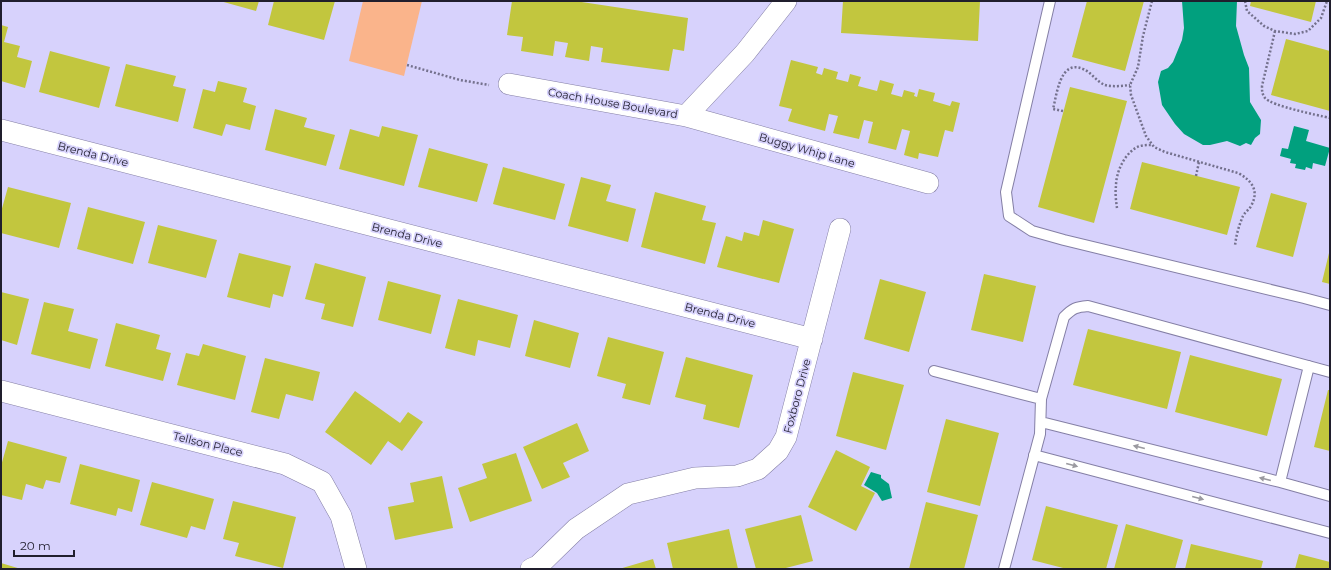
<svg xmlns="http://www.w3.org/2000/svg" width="1331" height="570" font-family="Montserrat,sans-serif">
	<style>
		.green { fill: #fab48b }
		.water { fill: #01a07e }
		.building { fill: #c2c63e }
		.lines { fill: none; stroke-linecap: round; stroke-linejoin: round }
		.lane-casing { stroke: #847fa5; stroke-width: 12 }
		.street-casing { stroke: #847fa5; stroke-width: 22 }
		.path { stroke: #74718d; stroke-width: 2.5; stroke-dasharray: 2 2; stroke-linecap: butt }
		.lane { stroke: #fff; stroke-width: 10 }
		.street { stroke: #fff; stroke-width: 21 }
		.oneway { fill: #9b9aa0 }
		.labels { text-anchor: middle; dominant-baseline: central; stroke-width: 3.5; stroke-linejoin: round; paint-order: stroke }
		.street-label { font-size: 11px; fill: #201e2d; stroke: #d7d2fc }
	</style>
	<rect width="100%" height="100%" fill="#d7d2fc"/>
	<!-- green -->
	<path class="green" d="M363 1H422L404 76 349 61Z"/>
	<!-- water -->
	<path class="water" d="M1182 1H1237L1236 26 1244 55 1249 68 1250 102 1261 120 1260 134 1255 138 1251 145 1246 143 1240 146 1227 141 1210 145H1203L1184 134 1175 124 1162 105 1158 82 1161 71 1168 68 1173 62 1182 40 1184 28Z
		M1294 126 1309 130 1306 141 1330 148 1325 166 1313 163 1312 169 1306 167 1305 170 1295 168 1296 164 1290 163 1291 159 1280 156 1282 148 1288 149Z
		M871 472 881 475V478L889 484 892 498 882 501 877 493 864 485Z"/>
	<!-- building -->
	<path class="building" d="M220 1H259L256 11Z
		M274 1H335L324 40 268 25Z
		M512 1H575L688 18 684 51 673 49 669 71 601 62 603 48 591 46 589 61 565 57 568 43 555 41 553 56 521 51 523 37 507 35Z
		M843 1H980L978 41 841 33Z
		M1087 1H1144L1125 71 1072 57Z
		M1251 1H1316L1311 22 1250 6Z
		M1 25 8 27 4 42 20 46 17 57 32 61 25 88 1 81Z
		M1286 39 1330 51V111L1271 95Z
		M50 51 110 67 99 108 39 92Z
		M791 60 818 67 816 73 822 75 824 68 838 72 836 79 848 82 850 74 861 77 858 86 877 91 880 80 894 84 891 94 902 97 904 90 915 93 914 96 917 97 919 89 935 93 933 101 950 106 952 101 960 103 953 132 945 130 938 157 919 153 918 159 904 155 910 131 902 129 896 150 868 143 873 122 864 120 859 139 833 133 838 116 829 114 825 131 788 121 792 109 779 106Z
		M126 64 176 76 173 86 186 89 178 122 115 106Z
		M218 81 247 88 243 102 256 106 250 130 226 124 222 136 193 128 203 89 215 92Z
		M1070 87 1127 101 1094 223 1038 207Z
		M275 109 307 118 304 127 335 135 326 166 265 150Z
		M382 126 418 135 404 186 339 169 350 129 379 137Z
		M429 148 488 164 477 202 418 187Z
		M1142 162 1240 187 1227 235 1130 209Z
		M503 167 565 184 555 220 493 204Z
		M581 177 611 185 606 201 636 209 628 242 568 226Z
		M8 187 71 203 59 248 1 233V212Z
		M655 192 706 206 702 220 716 223 705 264 641 247Z
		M1271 193 1307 203 1293 257 1256 247Z
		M88 207 145 222 133 264 77 249Z
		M763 220 794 229 779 283 717 267 726 236 742 241 744 232 759 236Z
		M158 225 217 240 206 278 148 263Z
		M239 253 291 266 283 297 273 294 270 308 227 297Z
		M1329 253H1330V284L1322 282Z
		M315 263 366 277 353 327 321 319 325 304 305 299Z
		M984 274 1036 286 1023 342 971 330Z
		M880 279 926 292 909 352 864 339Z
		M388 281 441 295 431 334 378 320Z
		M1 292 29 299 17 345 1 340Z
		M458 299 518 315 510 348 478 340 475 356 445 348Z
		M44 302 74 309 68 331 98 339 90 369 31 354Z
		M534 320 579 333 570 368 525 356Z
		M116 323 160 335 156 349 171 353 163 381 105 366Z
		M1088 329 1181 352 1167 409 1073 385Z
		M608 337 664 352 650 405 622 398 626 384 597 376Z
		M203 344 246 356 235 400 177 385 186 353 199 356Z
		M1190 355 1282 379 1267 436 1175 412Z
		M686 357 753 375 739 428 703 419 706 405 675 397Z
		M265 358 320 372 313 401 286 394 279 419 251 412Z
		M853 372 904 385 886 450 836 436Z
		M1328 390H1330V451L1314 447Z
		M355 391 400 423 408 412 423 422 402 451 388 441 371 465 325 432Z
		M946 419 999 433 980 506 927 492Z
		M577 423 589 451 563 463 570 477 542 489 523 447Z
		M8 441 67 457 60 483 46 480 43 489 26 484 22 500 1 495V466Z
		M836 450 870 467 861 486 875 493 856 531 808 507Z
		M516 453 532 501 470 522 458 488 487 478 482 464Z
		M80 464 140 480 132 512 118 508 116 516 70 504Z
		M442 476 453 528 395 540 388 507 414 502 410 483Z
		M152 482 214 499 205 530 191 526 187 538 140 525Z
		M233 501 296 517 283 568 235 556 239 543 223 539Z
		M926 502 978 515 964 569H909Z
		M1046 506 1118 525 1106 569H1067L1032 560Z
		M801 515 813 561 782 569H756L745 529Z
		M1126 524 1183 540 1175 569H1114Z
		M729 529 738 569H673L667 543Z
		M1191 544 1263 561 1261 569H1185Z
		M1299 554 1330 562V569H1295Z
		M653 559 656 569H619Z
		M1 563 21 569H1Z"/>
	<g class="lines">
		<!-- lane casing -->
		<g class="lane-casing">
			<path id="lane" d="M1050 1 1006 192 1009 216 1032 231 1064 240 1304 298 1330 305
				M934 371 1041 399
				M1041 422 1280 482 1330 496
				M1034 455 1330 533
				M1280 482 1309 366
				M1004 569 1040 434 1041 399 1064 317C1073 308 1076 307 1088 306L1330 372"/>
		</g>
		<!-- street casing -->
		<g class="street-casing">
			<path id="street" d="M509 84 686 116 745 53 786 1
				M686 116 928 183
				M1 130 812 339
				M1 391 285 464 322 482 341 516 356 569
				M531 569 538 566 576 529 628 494 695 478 737 476 758 469 778 451 786 437 840 229"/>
		</g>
		<!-- path -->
		<path class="path" d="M1152 1 1143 36 1138 67 1130 85 1131 95 1146 136 1154 147 1165 152 1238 173C1251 180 1260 190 1251 206 1249 210 1245 212 1243 216 1239 225 1236 236 1235 246
			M1245 1 1247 11 1264 26 1275 31 1295 34 1308 31 1321 18 1327 1
			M1275 31 1262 86C1262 91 1262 94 1265 98 1272 106 1317 115 1330 118
			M407 65 460 80 489 85
			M1063 111 1053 109C1057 94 1060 59 1083 69 1091 72 1097 82 1105 85 1113 87 1122 86 1130 85
			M1196 176 1199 162
			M1117 208C1116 201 1115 193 1116 186 1116 173 1123 157 1134 149 1139 145 1146 145 1152 145"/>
		<!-- lane -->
		<use href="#lane" class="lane"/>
		<!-- street -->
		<use href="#street" class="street"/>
	</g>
	<!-- one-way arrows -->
	<defs><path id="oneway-solid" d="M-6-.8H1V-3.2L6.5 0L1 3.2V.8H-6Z"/></defs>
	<g class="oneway">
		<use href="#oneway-solid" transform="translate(1139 447) rotate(-166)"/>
		<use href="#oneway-solid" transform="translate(1072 465) rotate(15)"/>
		<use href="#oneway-solid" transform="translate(1265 479) rotate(-166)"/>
		<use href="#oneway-solid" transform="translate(1198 498) rotate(15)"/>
	</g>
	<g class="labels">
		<!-- street labels -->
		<g class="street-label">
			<text transform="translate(613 103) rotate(10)">Coach House Boulevard</text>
			<text transform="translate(807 150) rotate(16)">Buggy Whip Lane</text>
			<text transform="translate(93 154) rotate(14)">Brenda Drive</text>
			<text transform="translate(407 235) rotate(14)">Brenda Drive</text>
			<text transform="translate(720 315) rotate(14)">Brenda Drive</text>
			<text transform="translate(797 396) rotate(-75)">Foxboro Drive</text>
			<text transform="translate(208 444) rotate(14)">Tellson Place</text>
		</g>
	</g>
	<!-- border -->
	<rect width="1331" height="570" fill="none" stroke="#201e2d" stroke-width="4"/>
	<!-- scale -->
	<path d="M14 550v6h60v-6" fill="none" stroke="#201e2d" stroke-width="2"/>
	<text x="20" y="550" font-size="12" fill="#201e2d" stroke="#d7d2fc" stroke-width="3" paint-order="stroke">20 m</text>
</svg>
